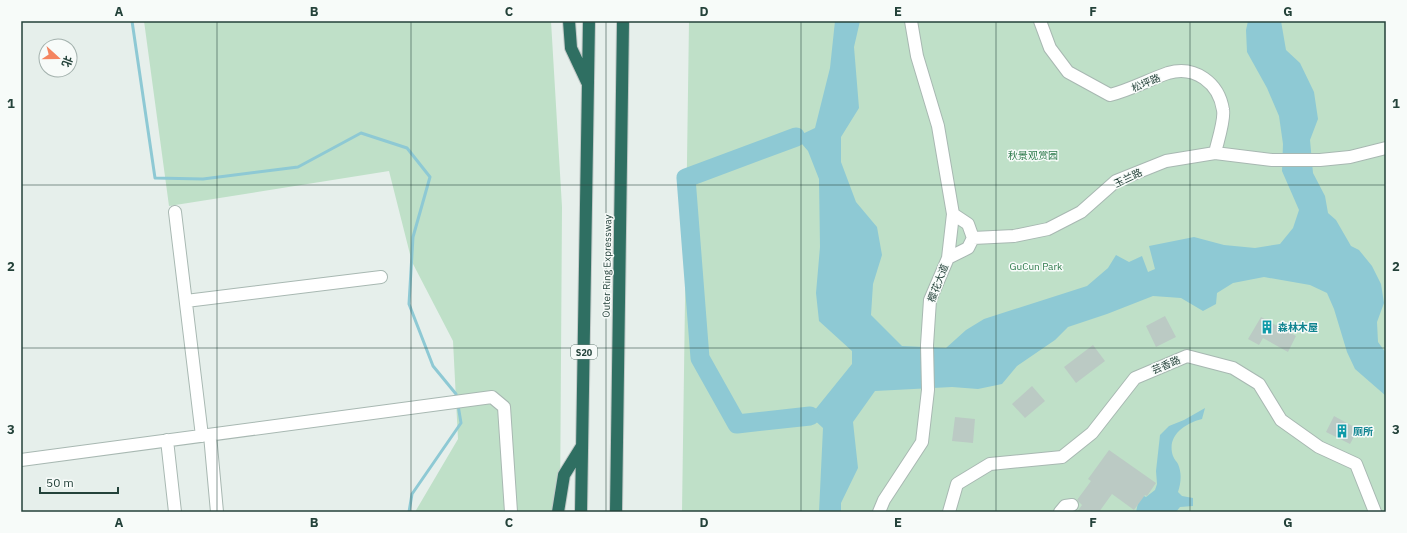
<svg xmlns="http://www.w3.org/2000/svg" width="1407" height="533" font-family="'IBM Plex Sans','Noto Sans SC',sans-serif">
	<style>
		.green { fill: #bfe0c8 }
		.water { fill: #8ec9d4 }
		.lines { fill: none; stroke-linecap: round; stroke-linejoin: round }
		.stream { stroke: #8ec9d4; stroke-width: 3 }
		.river { stroke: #8ec9d4; stroke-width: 19 }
		.building { fill: #bbcac4 }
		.minor-casing { stroke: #a8b8b2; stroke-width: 14 }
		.highway-casing { stroke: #c2cac8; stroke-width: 14 }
		.minor { stroke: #fff; stroke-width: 12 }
		.highway { stroke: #2f6f62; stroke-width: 12 }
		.grid { fill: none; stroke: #24423a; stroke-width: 1; stroke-opacity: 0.55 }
		.labels { text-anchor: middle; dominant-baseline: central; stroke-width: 3; stroke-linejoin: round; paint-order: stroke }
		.shield { fill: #f7fbf9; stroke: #637a73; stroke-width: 1 }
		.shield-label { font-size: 9px; font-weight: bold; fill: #24423a }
		.street-label { font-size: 10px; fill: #24423a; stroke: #f7fbf9 }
		.park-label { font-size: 10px; fill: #2d7a4b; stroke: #f7fbf9 }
		.culture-label { font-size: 10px; font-weight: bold; fill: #0d838f; stroke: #f7fbf9; text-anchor: start }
		.neatline { fill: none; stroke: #24423a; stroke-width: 1.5 }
		.grid-label { font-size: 13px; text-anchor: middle; font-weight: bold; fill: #24423a }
	</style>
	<rect width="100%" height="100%" fill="#e6efeb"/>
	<!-- green -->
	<path class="green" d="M144 21H551L562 207 560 512H415L458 439 453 341 412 262 389 171 169 206Z
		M689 21H1386V512H682Z"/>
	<!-- water -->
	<path class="water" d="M835 21H860L854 47 859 108 841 137V162L856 202 877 227 882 255 873 284 871 315 902 346 946 348 966 330 984 319 1087 286 1108 268 1116 255 1129 262 1142 256 1148 272 1155 269 1149 246 1194 237 1224 245 1255 248 1280 244 1293 228 1299 210 1282 171 1283 144 1279 116 1267 88 1247 52 1246 30 1248 21H1281L1286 50 1300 63 1314 92 1318 119 1310 140 1313 173 1325 196 1328 213 1336 220 1351 246 1359 250 1372 266 1381 284 1384 303 1377 322 1378 342 1386 353V396L1355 369 1347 352 1334 309 1327 293 1310 285 1264 277 1233 283 1217 293 1216 304 1203 311 1181 298 1153 296 1107 314 1068 327 1055 340 1017 366 1002 384 978 389 952 387 875 391 853 422 858 468 841 503V512H819L823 428 810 416 852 364V351L819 321 816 293 820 247 819 179 808 151 796 137 815 128 830 68Z
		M1205 408 1202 419C1186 423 1166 435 1173 456 1174 459 1177 462 1178 464 1182 473 1181 483 1178 492L1182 496 1193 498V506L1180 507 1176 512H1136L1140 494 1146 497 1155 490 1157 484 1156 471 1160 435 1169 426 1184 420Z"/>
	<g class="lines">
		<!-- stream -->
		<path class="stream" d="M132 21 155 178 203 179 298 167 361 133 407 148 430 177 413 237 409 304 433 366 456 394 457 399
			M409 512 412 494 461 423 458 405"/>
		<!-- river -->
		<path class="river" d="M796 137 686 178 700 358 737 424 810 416"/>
	</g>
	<!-- building -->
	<path class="building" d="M1165 316 1176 337 1156 347 1146 326Z
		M1261 317 1296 336 1288 352 1263 338 1259 345 1248 339Z
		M1093 345 1105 361 1076 383 1064 367Z
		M1032 386 1045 401 1025 418 1012 404Z
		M1334 416 1358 429 1350 444 1326 432Z
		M955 417 975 419 973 443 952 441Z
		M1109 450 1156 483 1147 496 1145 495 1134 510 1112 494 1099 512H1077L1082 505 1077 500 1091 481 1088 479Z"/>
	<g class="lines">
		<!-- minor casing -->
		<g class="minor-casing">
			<path id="minor" d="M1040 21 1050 48 1068 72 1110 95C1130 90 1148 80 1168 73 1195 65 1219 83 1223 110 1225 120 1217 143 1215 153
				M175 212 202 436
				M973 238 1014 236 1048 229 1081 212 1116 181 1166 161 1215 153 1272 160H1320L1350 157 1386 148
				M948 258 953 214
				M186 301 381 277
				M210 435 217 512
				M167 440 175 512
				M21 460 492 397 504 407 511 512
				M879 512 884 500 922 442 928 390 927 345 930 300 948 258 968 248 973 238 968 224 953 214 938 126 917 56 911 21
				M949 512 957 484 990 464 1062 457 1092 433 1135 378 1187 356 1233 368 1259 384 1281 420 1319 447 1356 464 1375 512
				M1060 512 1065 506 1072 505"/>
		</g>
		<!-- highway casing -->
		<g class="highway-casing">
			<path id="highway" d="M569 21 571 48 587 82
				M558 512 564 475 582 446
				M581 512 589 21
				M616 512 623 21"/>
		</g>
		<!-- minor -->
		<use href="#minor" class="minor"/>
		<!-- highway -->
		<use href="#highway" class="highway"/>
	</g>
	<!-- grid -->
	<path class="grid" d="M217 21V512M411 21V512M606 21V512M801 21V512M996 21V512M1190 21V512M21 185H1386M21 348H1386"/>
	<!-- icons -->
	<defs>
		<g id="building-bare" transform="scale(1.08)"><path d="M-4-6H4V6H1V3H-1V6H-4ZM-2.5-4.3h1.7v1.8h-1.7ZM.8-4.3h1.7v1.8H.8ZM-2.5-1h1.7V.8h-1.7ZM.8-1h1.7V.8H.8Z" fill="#0f9aa8" stroke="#f7fbf9" stroke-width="2.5" paint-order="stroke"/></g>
	</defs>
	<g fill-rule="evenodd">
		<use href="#building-bare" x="1267" y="327"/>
		<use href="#building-bare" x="1342" y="431"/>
	</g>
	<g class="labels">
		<!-- shield labels -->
		<rect class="shield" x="571" y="345" width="26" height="14" rx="3"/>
		<g class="shield-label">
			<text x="584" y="352">S20</text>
		</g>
		<!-- street labels -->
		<g class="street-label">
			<text transform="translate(1146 83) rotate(-23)">松坪路</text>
			<text transform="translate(1128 178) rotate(-25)">玉兰路</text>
			<text transform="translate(607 266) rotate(-89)">Outer Ring Expressway</text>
			<text transform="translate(938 283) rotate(-69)">樱花大道</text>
			<text transform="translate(1166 365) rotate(-23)">芸香路</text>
		</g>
		<!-- park labels -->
		<g class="park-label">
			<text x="1033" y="155">秋景观赏园</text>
			<text x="1036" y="266">GuCun Park</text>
		</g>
		<!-- culture labels -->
		<g class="culture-label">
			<text x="1278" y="327">森林木屋</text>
			<text x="1353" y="431">厕所</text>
		</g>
	</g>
	<!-- border -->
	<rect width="1407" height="533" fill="none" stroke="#f7fbf9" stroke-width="44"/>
	<!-- north arrow -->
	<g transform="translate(58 58) rotate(111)"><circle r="19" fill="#f7fbf9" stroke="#a3b1ad"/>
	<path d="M0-3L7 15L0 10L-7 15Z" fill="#f4845f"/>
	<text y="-6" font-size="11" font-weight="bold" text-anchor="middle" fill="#24423a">北</text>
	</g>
	<!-- scale -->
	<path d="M40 487v6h78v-6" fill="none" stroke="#24423a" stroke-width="2"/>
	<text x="46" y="487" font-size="12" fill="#24423a" stroke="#f7fbf9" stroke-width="3" paint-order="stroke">50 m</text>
	<rect x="22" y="22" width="1363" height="489" class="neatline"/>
	<g class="grid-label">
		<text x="119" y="16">A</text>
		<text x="314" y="16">B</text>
		<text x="509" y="16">C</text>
		<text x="704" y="16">D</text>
		<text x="898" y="16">E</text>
		<text x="1093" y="16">F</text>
		<text x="1288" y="16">G</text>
		<text x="11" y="108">1</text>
		<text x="1396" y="108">1</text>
		<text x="11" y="271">2</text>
		<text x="1396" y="271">2</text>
		<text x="11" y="434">3</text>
		<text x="1396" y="434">3</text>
		<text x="119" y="527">A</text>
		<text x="314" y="527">B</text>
		<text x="509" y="527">C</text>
		<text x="704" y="527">D</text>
		<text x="898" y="527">E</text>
		<text x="1093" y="527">F</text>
		<text x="1288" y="527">G</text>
	</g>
</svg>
